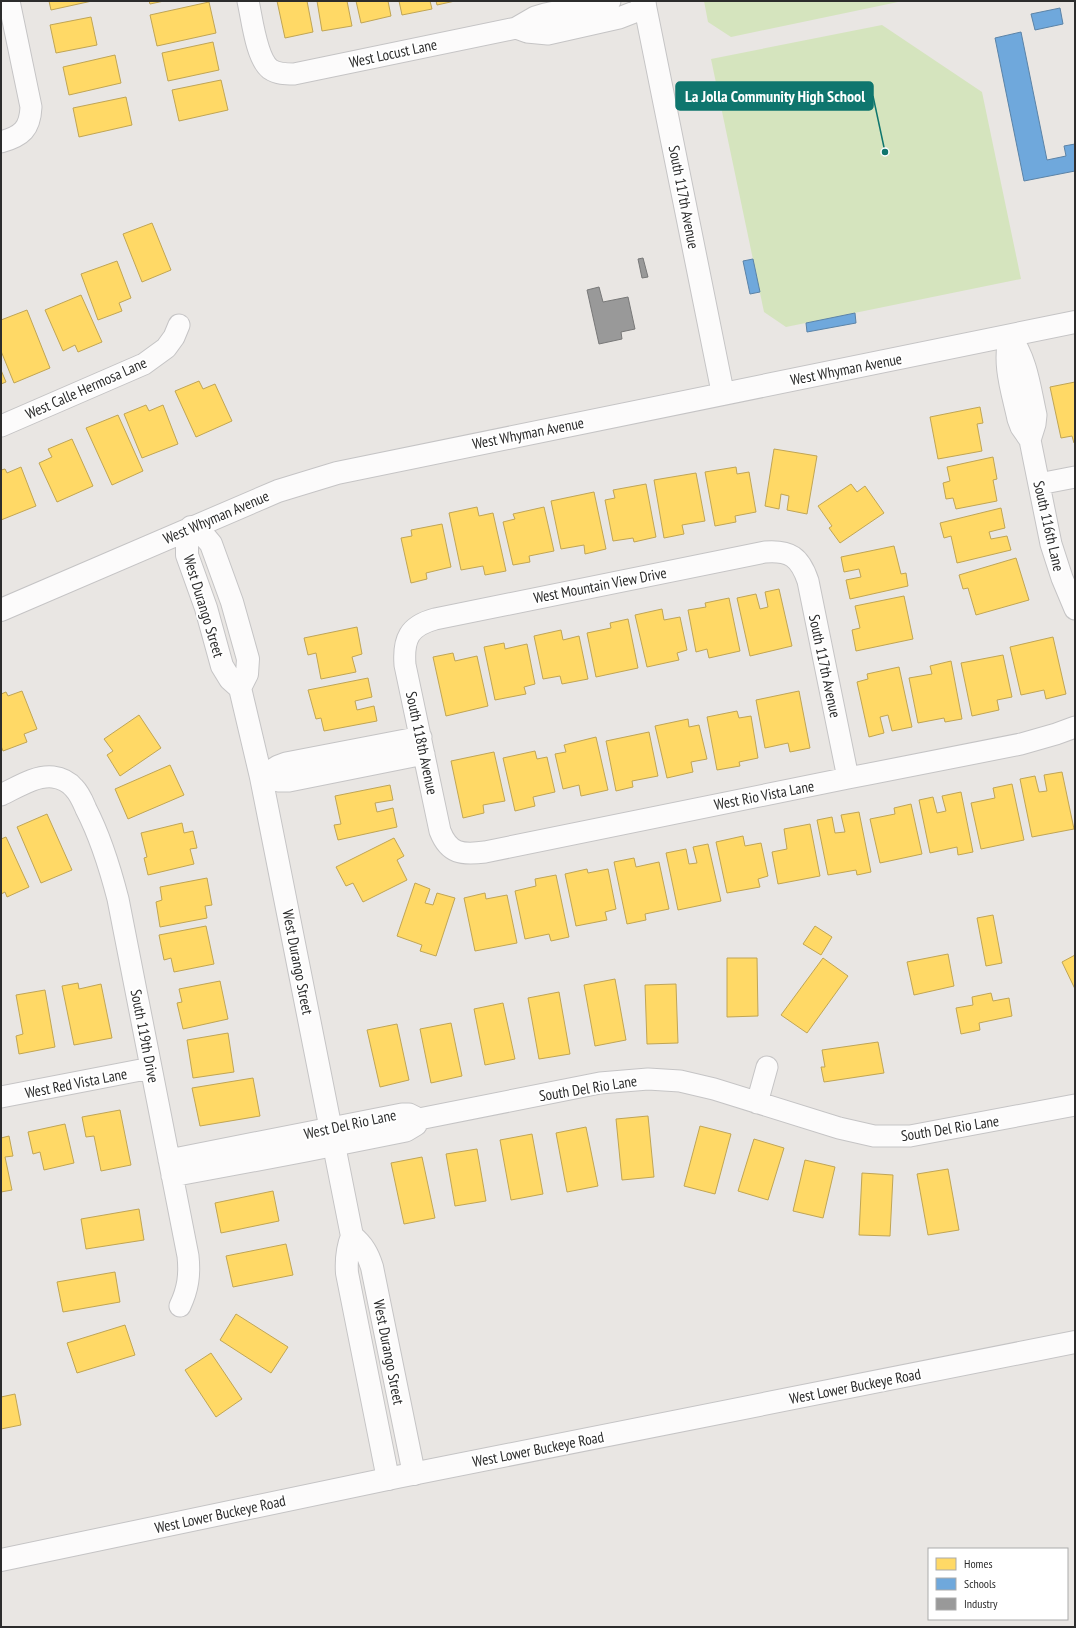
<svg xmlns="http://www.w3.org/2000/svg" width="1076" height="1628" font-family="'PT Sans Narrow',sans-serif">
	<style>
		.pitch { fill: #d5e4be }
		.homes { fill: #ffd966; stroke: #c0a555 }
		.schools { fill: #6fa8dc; stroke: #5b83a7 }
		.industry { fill: #999; stroke: #787878 }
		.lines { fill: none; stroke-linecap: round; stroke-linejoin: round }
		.minor-casing { stroke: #c5c4c5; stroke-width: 23 }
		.tertiary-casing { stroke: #c5c4c5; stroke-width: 24 }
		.secondary-casing { stroke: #c5c4c5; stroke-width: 24 }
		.minor { stroke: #fcfbfb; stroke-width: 21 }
		.tertiary { stroke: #fcfbfb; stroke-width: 22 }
		.secondary { stroke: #fcfbfb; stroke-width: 22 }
		.labels { text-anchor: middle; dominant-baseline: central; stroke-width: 4; stroke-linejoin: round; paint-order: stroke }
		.street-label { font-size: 15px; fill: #2c2c2c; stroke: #fff }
		.leader { fill: none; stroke: #0f766e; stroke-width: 1.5 }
		.callout-dot { fill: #0f766e; stroke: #fff; stroke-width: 1.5 }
		.callout { fill: #0f766e; stroke: #0f766e; stroke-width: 1.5 }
		.callout-label { font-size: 16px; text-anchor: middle; font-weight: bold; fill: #fff }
	</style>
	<rect width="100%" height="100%" fill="#e9e6e3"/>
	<!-- pitch -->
	<path class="pitch" d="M704 1H898V2L731 37 708 22Z
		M882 25 982 92 1021 279 786 327 764 312 711 59Z"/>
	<!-- homes -->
	<path class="homes" d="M49 1H92L51 10Z
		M149 1H164L150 4Z
		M277 1H307L313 32 285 38Z
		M317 1H347L352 26 322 31Z
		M356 1H388L391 16 361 23Z
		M399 1H430L432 9 402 15Z
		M436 1H455L437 5Z
		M209 2 216 33 157 46 150 15Z
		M91 17 97 45 56 53 50 25Z
		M213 42 219 70 168 81 162 53Z
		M115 55 121 83 69 95 63 67Z
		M221 80 228 110 179 121 172 90Z
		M126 97 132 125 79 137 73 108Z
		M152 223 171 270 142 282 123 234Z
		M117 261 131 298 119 303 122 311 98 320 81 274Z
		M81 295 102 342 78 352 75 345 63 351 45 310Z
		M27 310 50 368 14 383 1 351V320Z
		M1 370 6 382 1 384Z
		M199 381 203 389 215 384 232 421 196 437 175 391Z
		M1075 382V443H1074L1072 436 1061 438 1050 387Z
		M146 405 149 411 163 405 178 444 142 458 124 414Z
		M980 407 983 423 977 424 982 451 938 459 930 417Z
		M118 415 143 471 112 485 86 428Z
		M72 439 93 486 57 502 39 463 52 457 48 449Z
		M774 449 817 456 807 514 787 510 789 496 781 494 779 509 765 506Z
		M993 457 997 479 993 480 997 501 956 509 953 498 946 499 943 483 950 481 947 467Z
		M21 467 36 506 1 520V470L5 469 7 473Z
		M736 467 737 474 749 472 756 512 735 516 736 522 715 526 705 472Z
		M696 473 705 521 682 525 684 534 664 538 654 480Z
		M646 484 656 537 634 542 633 538 613 541 605 500 615 498 613 490Z
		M851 484 857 492 865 486 884 513 840 543 829 528 832 526 818 506Z
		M594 492 606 549 585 554 584 545 561 549 551 501Z
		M477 507 479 516 493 513 506 571 485 575 483 566 461 570 449 513Z
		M544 507 554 551 529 556 530 562 513 565 503 522 515 519 513 514Z
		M1001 508 1005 528 989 532 991 539 1007 536 1011 550 957 563 951 536 944 538 940 523Z
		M442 524 451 567 426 573 427 579 411 583 401 538 412 536 411 530Z
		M894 546 901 574 906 573 908 586 850 599 846 580 861 577 859 569 844 572 841 557Z
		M1016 558 1029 600 976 615 968 588 963 589 959 575Z
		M779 589 792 646 750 656 737 598 756 594 760 609 768 607 765 592Z
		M904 596 913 639 856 651 852 630 860 628 855 606Z
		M729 598 740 651 709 658 707 649 696 652 688 610 706 607 705 603Z
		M662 609 664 620 680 617 687 650 677 653 679 660 647 667 635 615Z
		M628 619 638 668 596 677 587 633 611 628 610 623Z
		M357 627 362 654 352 657 356 672 321 679 316 653 308 655 304 638Z
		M561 630 563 640 579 636 588 679 562 684 560 676 543 679 534 636Z
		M1053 637 1066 694 1046 699 1044 690 1021 695 1010 647Z
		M504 643 505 649 527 644 535 684 524 687 526 694 495 700 484 647Z
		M453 653 455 661 477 656 488 706 446 716 433 657Z
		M1003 655 1012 697 997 700 999 710 972 716 961 663Z
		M951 661 962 719 945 722 944 718 918 723 909 678 932 674 930 666Z
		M899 667 912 727 892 731 888 715 880 717 884 733 869 737 857 682 868 679 867 674Z
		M368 678 372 697 355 701 357 710 374 706 377 721 324 731 321 718 316 719 308 690Z
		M22 691 37 729 24 734 27 742 3 751 1 746V694L6 692 8 696Z
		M799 691 810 748 790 752 788 743 765 748 756 700Z
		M737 711 739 718 751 716 758 758 739 762 740 766 717 770 707 717Z
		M139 715 161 748 120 776 107 755 113 751 104 739Z
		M688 719 689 727 699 725 707 759 691 762 693 772 667 778 655 726Z
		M649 732 658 776 632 781 633 787 616 791 606 741Z
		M596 737 608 790 581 796 579 785 563 789 555 754 566 752 564 745Z
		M535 751 537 759 547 757 555 792 533 797 535 806 515 811 503 758Z
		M494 752 505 801 483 805 484 813 463 818 451 761Z
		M170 765 184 795 128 819 115 789Z
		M1062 772 1074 829 1032 837 1020 779 1035 776 1039 792 1047 791 1044 775Z
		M1012 784 1024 840 981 849 971 803 995 798 993 788Z
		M390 785 393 800 375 803 377 812 393 808 397 827 338 840 334 825 341 824 335 796Z
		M961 792 973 852 958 855 957 847 930 853 919 800 933 797 937 813 946 811 942 796Z
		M911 804 922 854 880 863 870 819 895 814 894 808Z
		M859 812 871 872 857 875 856 870 828 875 817 820 832 817 835 833 845 832 841 815Z
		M47 814 72 870 41 883 17 827Z
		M182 823 184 833 193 831 197 848 190 849 194 864 148 875 144 858 147 857 141 833Z
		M810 824 820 876 778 884 772 852 787 849 784 829Z
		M743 836 745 846 761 843 768 876 758 879 760 887 727 893 716 842Z
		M6 837 29 887 7 897 5 892 1 894V839Z
		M394 838 404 856 397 860 407 880 363 902 353 883 346 886 336 867Z
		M708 844 721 901 678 910 666 853 686 849 689 864 697 863 693 847Z
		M634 858 636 867 659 862 669 909 645 914 646 920 627 924 614 862Z
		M587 869 588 873 608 869 616 909 605 912 607 920 576 926 565 874Z
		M556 875 569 937 551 941 549 934 525 939 515 891 536 886 535 879Z
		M207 878 212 905 205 906 207 918 160 927 156 902 162 900 160 887Z
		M415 883 430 889 425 903 433 905 437 893 455 898 436 956 420 951 422 945 397 936Z
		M485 893 486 899 507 895 517 943 475 951 464 898Z
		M993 915 1002 963 986 966 977 918Z
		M206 926 214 964 174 972 171 958 164 960 159 935Z
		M815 926 832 937 821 955 803 944Z
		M948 954 954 986 914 995 907 962Z
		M1075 955V989L1062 962Z
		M727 958H757L758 1016 727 1017Z
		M823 958 848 976 807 1033 781 1015Z
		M615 979 626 1040 595 1046 584 985Z
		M220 981 228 1019 183 1029 177 1003 182 1002 179 989Z
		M78 983 79 989 101 984 112 1038 74 1045 62 986Z
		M676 984 678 1043 647 1044 645 985Z
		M45 990 55 1047 19 1054 16 1036 23 1034 16 995Z
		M559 992 570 1054 539 1059 528 998Z
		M991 993 993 1001 1009 998 1012 1016 979 1023 980 1030 961 1034 956 1008 973 1005 972 997Z
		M503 1003 515 1059 485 1065 474 1009Z
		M451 1023 462 1076 431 1083 420 1029Z
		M397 1024 409 1080 380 1087 367 1030Z
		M228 1033 234 1072 193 1078 187 1040Z
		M878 1042 884 1073 824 1082 821 1067H825L822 1050Z
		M253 1078 260 1116 200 1126 192 1088Z
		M120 1110 131 1165 101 1171 94 1136 86 1137 82 1117Z
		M648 1116 654 1177 622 1180 616 1119Z
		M65 1124 74 1163 44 1170 40 1152 33 1154 28 1132Z
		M700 1126 731 1134 715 1194 684 1186Z
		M586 1127 598 1186 567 1192 556 1133Z
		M532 1134 543 1194 511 1200 500 1140Z
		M9 1136 13 1156 5 1157 12 1190 1 1192V1138Z
		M754 1139 784 1148 768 1200 738 1191Z
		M477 1149 486 1201 455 1206 446 1154Z
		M422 1157 435 1218 404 1224 391 1163Z
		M805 1160 835 1167 823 1218 793 1211Z
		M948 1169 959 1230 928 1235 917 1174Z
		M862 1173 893 1175 890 1236 859 1235Z
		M273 1191 279 1221 221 1233 215 1203Z
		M139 1209 144 1240 86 1249 81 1219Z
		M286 1244 293 1275 233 1287 226 1256Z
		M115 1272 120 1302 63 1312 57 1282Z
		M236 1314 288 1347 271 1373 220 1340Z
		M125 1325 135 1355 77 1373 67 1343Z
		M211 1353 242 1399 216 1417 185 1370Z
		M15 1394 21 1425 1 1429V1397Z"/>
	<!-- schools -->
	<path class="schools" d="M1060 8 1063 24 1035 30 1031 14Z
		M1021 32 1047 160 1066 156 1064 146 1075 144V171L1024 181 995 38Z
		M753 259 760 292 750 294 743 261Z
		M855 313 856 323 807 332 806 323Z"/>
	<!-- industry -->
	<path class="industry" d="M643 258 648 277 642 278 638 259Z
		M599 287 603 302 628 297 635 329 621 332 622 339 599 344 587 290Z"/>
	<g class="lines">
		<!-- minor casing -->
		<g class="minor-casing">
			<path id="minor" d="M248 1C252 18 256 58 270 69 277 74 286 74 294 74L516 28 535 17 545 14 610 1
				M516 28 527 32 548 34 619 18 637 11 645 4
				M1 142C22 136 30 129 31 107L9 1
				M1010 336C1002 363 1012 391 1018 419L1021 427 1030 440 1051 544 1062 578 1075 609
				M1010 336C1027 359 1030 388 1036 415L1035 424 1030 440
				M1 426 144 364 166 348 174 337 179 325
				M1039 484 1075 477
				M261 777 278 766 286 763 421 737
				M261 777 279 781H289L424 754
				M848 778 808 581C800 557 790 550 765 552L435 619C409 626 403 639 405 665L440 831C449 854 462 855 485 852L848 778 869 774 1021 744 1056 734 1075 727
				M1 795C16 788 35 775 53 777 61 778 69 782 74 788 80 794 83 802 86 809 101 838 110 868 118 899L188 1256C190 1275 188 1289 180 1306
				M1 1097 151 1068
				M757 1103 767 1067
				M419 1119 600 1083 648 1079 680 1081 714 1089 839 1128 874 1136H910L1075 1105
				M169 1160 402 1114H409L419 1119
				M172 1176 306 1151 406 1131 416 1125 419 1119"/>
		</g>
		<!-- tertiary casing -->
		<g class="tertiary-casing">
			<path id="tertiary" d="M644 1 723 394
				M1 610 278 491 337 473 1075 322
				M240 688 247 674 248 659 232 602 211 544 206 538 191 527 187 546V555L206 608 222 666 230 679 240 688 261 777 352 1236C347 1249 346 1259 347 1273L388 1479
				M352 1236C363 1245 368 1254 372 1267L414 1474"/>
		</g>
		<!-- secondary casing -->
		<g class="secondary-casing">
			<path id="secondary" d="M1 1560 397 1477 1075 1342"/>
		</g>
		<!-- minor -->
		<use href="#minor" class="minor"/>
		<!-- tertiary -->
		<use href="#tertiary" class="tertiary"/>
		<!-- secondary -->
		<use href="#secondary" class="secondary"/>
	</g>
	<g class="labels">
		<!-- street labels -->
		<g class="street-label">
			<text transform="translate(393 53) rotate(-12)">West Locust Lane</text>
			<text transform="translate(684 197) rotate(79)">South 117th Avenue</text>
			<text transform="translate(846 369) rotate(-11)">West Whyman Avenue</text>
			<text transform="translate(86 388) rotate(-24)">West Calle Hermosa Lane</text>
			<text transform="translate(528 433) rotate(-11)">West Whyman Avenue</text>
			<text transform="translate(216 517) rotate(-23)">West Whyman Avenue</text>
			<text transform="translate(1049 526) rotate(77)">South 116th Lane</text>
			<text transform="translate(600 585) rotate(-11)">West Mountain View Drive</text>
			<text transform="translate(204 606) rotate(73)">West Durango Street</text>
			<text transform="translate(825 666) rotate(78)">South 117th Avenue</text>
			<text transform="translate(422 743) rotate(78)">South 118th Avenue</text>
			<text transform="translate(764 795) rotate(-11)">West Rio Vista Lane</text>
			<text transform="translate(298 962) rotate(79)">West Durango Street</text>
			<text transform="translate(145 1036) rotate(79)">South 119th Drive</text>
			<text transform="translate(76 1083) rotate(-11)">West Red Vista Lane</text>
			<text transform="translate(588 1088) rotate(-9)">South Del Rio Lane</text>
			<text transform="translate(350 1124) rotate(-12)">West Del Rio Lane</text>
			<text transform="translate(950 1128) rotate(-9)">South Del Rio Lane</text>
			<text transform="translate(389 1352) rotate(79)">West Durango Street</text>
			<text transform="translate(855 1386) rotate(-11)">West Lower Buckeye Road</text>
			<text transform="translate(538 1449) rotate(-11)">West Lower Buckeye Road</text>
			<text transform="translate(220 1514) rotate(-12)">West Lower Buckeye Road</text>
		</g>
	</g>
	<!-- callouts -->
	<path class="leader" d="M885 152L873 96"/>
	<circle class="callout-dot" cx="885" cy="152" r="4"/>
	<rect class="callout" x="676" y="82" width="197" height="28" rx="4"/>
	<g class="callout-label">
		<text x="775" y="102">La Jolla Community High School</text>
	</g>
	<!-- border -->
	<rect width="1076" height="1628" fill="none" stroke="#2c2c2c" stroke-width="4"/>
	<!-- legend -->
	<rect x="928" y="1548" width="140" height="72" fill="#ffffff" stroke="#ababab"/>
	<rect x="936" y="1558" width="20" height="12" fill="#ffd966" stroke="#ababab"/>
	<text x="964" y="1568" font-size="12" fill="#2c2c2c">Homes</text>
	<rect x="936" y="1578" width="20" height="12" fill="#6fa8dc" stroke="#ababab"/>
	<text x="964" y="1588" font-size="12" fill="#2c2c2c">Schools</text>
	<rect x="936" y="1598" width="20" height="12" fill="#999999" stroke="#ababab"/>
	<text x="964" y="1608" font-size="12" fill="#2c2c2c">Industry</text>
</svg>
